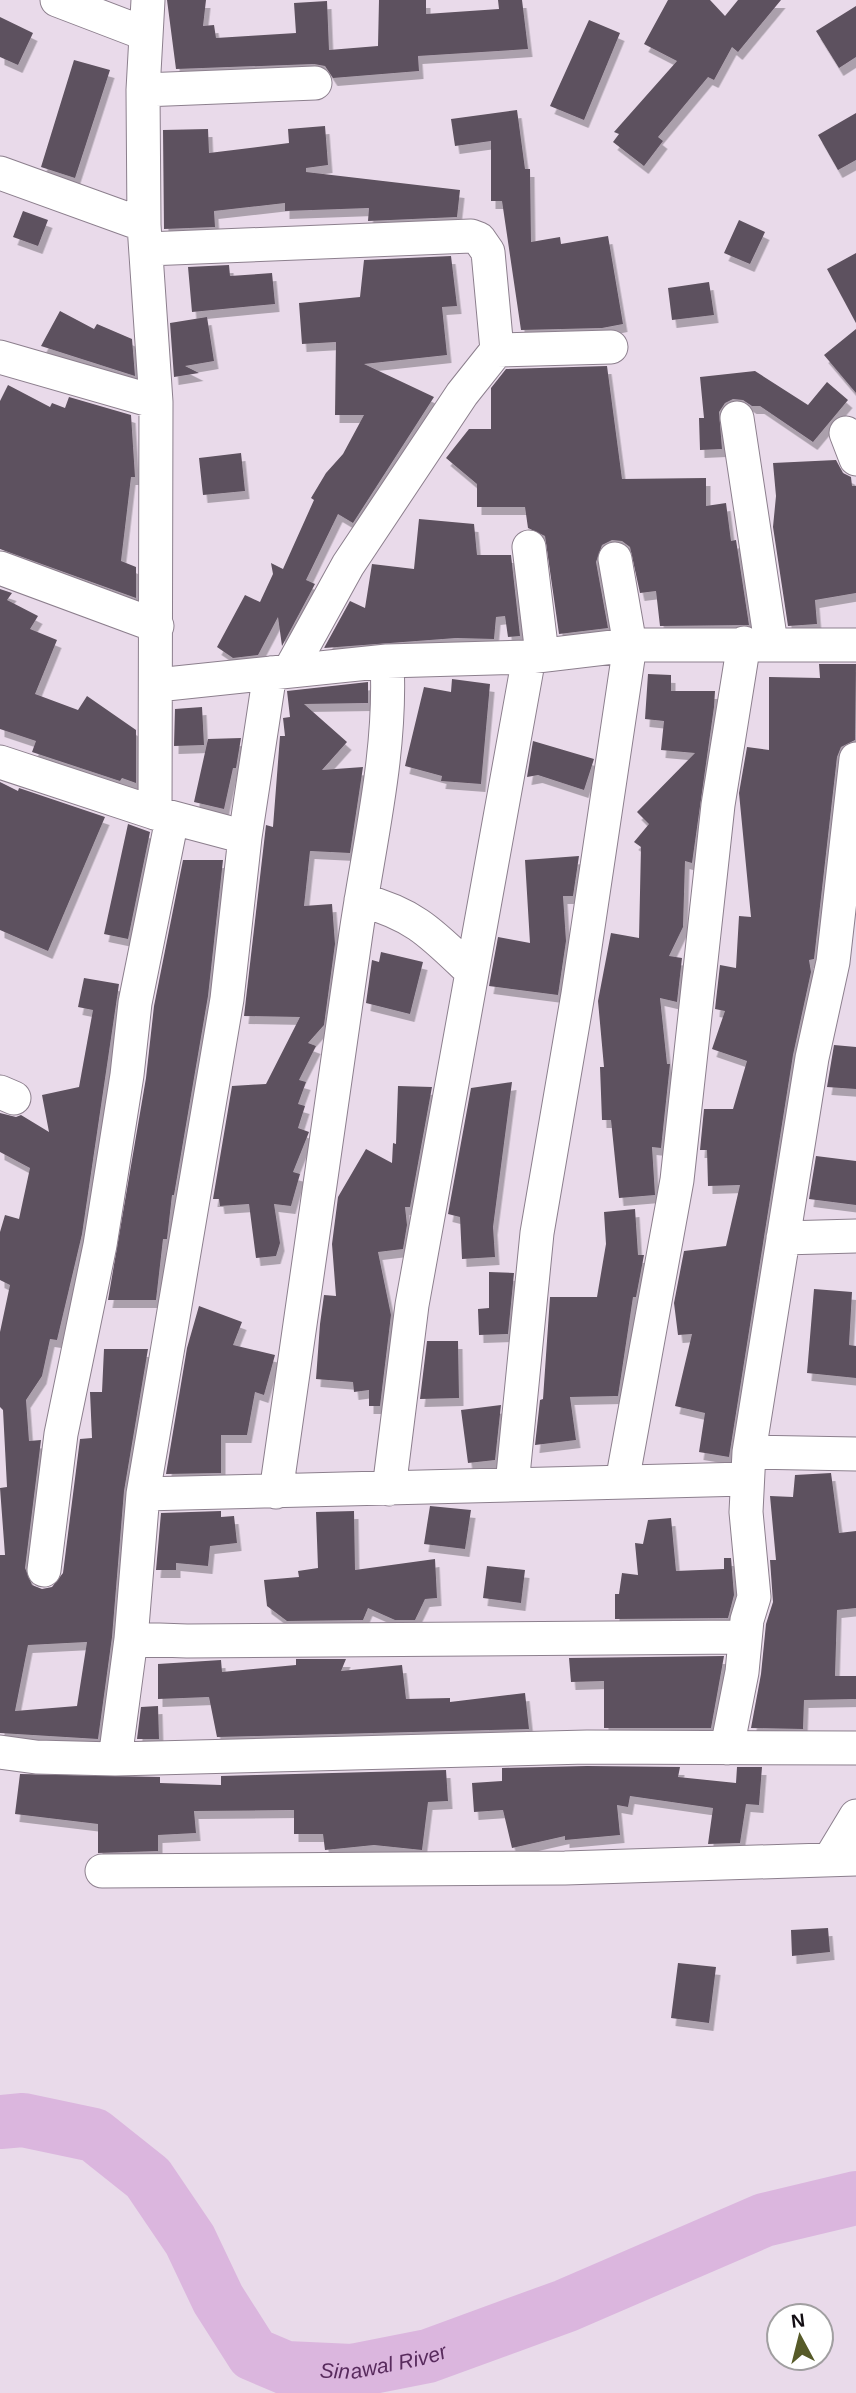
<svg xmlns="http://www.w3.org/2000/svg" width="856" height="2393" font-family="Arial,sans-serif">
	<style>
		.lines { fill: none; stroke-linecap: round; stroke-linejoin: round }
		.river { stroke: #dbb6de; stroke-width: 54 }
		.building { fill: #5d515e; fill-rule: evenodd; filter: url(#shadow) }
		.street-casing { stroke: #8c7f8d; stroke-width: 35 }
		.street { stroke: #fff; stroke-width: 33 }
		.labels { text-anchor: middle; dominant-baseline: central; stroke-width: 7; stroke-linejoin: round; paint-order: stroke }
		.water-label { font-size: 21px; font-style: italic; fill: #582b5d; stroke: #fff }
	</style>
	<defs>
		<filter id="shadow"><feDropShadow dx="4.5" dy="8" stdDeviation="0" flood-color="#0004"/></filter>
	</defs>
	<rect width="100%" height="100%" fill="#e9daea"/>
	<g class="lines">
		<!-- river -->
		<path class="river" id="s1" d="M0 2122 23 2120 94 2135 148 2178 190 2240 218 2299 253 2354 286 2368 352 2371 428 2356 565 2306 764 2220 856 2198"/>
	</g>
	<!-- building -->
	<path class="building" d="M167 0H206L203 26 214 25 216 38 296 33 294 3 327 1 329 50 378 46 379 0H426V14L499 9 498 0H522L528 49 418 56 419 71 333 78 325 66 314 64 176 69Z
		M668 0H710L725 16 738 0H781L738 52 732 47 714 80 708 77 658 137 663 141 644 166 613 142 619 134 614 132 677 61 644 44Z
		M856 6V57L839 68 816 31Z
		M0 17 33 33 18 65 0 57Z
		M589 20 620 33 584 120 550 106Z
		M74 60 110 70 75 178 41 167Z
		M517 110 525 169H530L531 242 560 237 561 244 608 236 623 324 602 328 521 330 502 201H491V141L455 146 451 119Z
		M856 113V160L838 170 818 135Z
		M325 126 328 165 306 168V172L460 190 457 217 368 221 369 208 285 211V203L214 211 215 227 164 229 163 130 208 129 209 153 289 143 288 129Z
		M23 211 48 220 38 246 13 237Z
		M739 220 765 232 750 264 724 253Z
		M856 253V323L827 269Z
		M451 256 457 306 442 307 447 355 364 364 434 397 353 523 338 514 306 580 315 584 282 646 278 617 258 655 233 658 217 647 245 595 260 602 273 574 271 563 283 569 314 500 311 498 326 473 343 454 364 415H335L336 342 302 344 299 303 360 297 364 260Z
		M229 265 230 276 272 273 275 304 192 312 188 267Z
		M709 282 714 315 672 320 668 288Z
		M60 311 94 329 97 324 132 339 135 376 41 346Z
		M207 317 214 361 185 366 199 373 174 377 170 323Z
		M856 329V393L824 355Z
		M607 366 622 479 706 478V506L726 503 731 541 736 540 749 625 660 626 656 591 640 593 630 547 622 541 612 540 602 545 596 562 608 628 559 634 545 536 528 528 525 507H477V484L446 458 469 429H491V388L506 369Z
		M755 371 808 405 827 382 848 400 813 442 760 406H752L743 400 733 399 725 403 719 412 722 449 700 450 699 418H704L700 377Z
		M8 385 50 407 52 403 65 408 69 397 131 415 135 477H131L121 561 136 567V598L0 549V401Z
		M241 453 245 491 203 495 199 458Z
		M836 460 843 473 851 477 852 486H856V593L815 600 817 624 788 626 773 527 776 496 773 463Z
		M419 519 474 524 477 555H511L520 636 508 637 505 616 496 617 494 639 456 638 324 648 350 601 365 608 372 564 414 569Z
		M0 589 12 593 7 600 38 616 30 629 57 640 35 694 78 710 87 696 136 730V783L122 778 120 781 32 752 36 741 0 729Z
		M819 664H856L855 740 841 747 837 757 814 959 809 960 811 972 793 1055 729 1457 699 1452 705 1413 675 1406 692 1334 678 1335 674 1303 684 1251 726 1246 740 1185 708 1186 707 1150H700L704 1109H733L747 1061 712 1049 725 1011 715 1009 720 965 736 968 739 916 751 917 739 793 747 747 769 750V677L820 678Z
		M648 674 671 675V691H715L714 707 692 863 685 861 683 927 669 956 682 958 677 1002 660 998 667 1064H670L661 1148 652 1147 655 1195 619 1198 611 1120H602L600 1067H604L598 1001 611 933 639 938 641 847 634 842 649 824 637 812 695 753 661 750 664 721 645 719Z
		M452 679 490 684 481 784 441 781 442 776 405 766 424 687 451 692Z
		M368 682V703L304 704 347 742 322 770 363 767 350 853 310 851 304 906 332 904 335 944 324 1025 308 1043 316 1046 299 1080 306 1082 298 1104 305 1106 298 1128 309 1132 293 1172 300 1174 291 1206 274 1204 280 1243 276 1256 256 1258 249 1204 220 1206 219 1199H213L232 1086 266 1084 300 1017 244 1016 266 825 273 827 280 736H285L283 718 290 717 287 691Z
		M202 707 204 745 174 746 175 709Z
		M241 738 236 768H233L224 809 194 802 208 739Z
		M533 741 594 759 584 790 538 775 527 777Z
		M0 782 18 791 19 788 105 817 48 951 0 930Z
		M128 824 150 832 128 939 104 934Z
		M579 856 573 896H563L566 941 558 995 489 986 498 937 530 943 525 860Z
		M183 860H223L208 996 174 1195H172L167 1239H163L156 1300H108L146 1078 154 1006Z
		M381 952 423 962 410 1014 366 1003 372 960 379 962Z
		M84 978 119 984 82 1234 57 1340 50 1339 42 1376 26 1400 29 1441 41 1440 25 1568 32 1585 42 1589 52 1587 63 1573 80 1439 92 1438 90 1392H102L104 1349H148L124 1491 112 1637 98 1739 0 1733V1555H5L0 1488 7 1487 3 1410 0 1407V1332L10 1285 0 1280V1232L5 1215 19 1219 30 1168 0 1152V1113L16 1117 21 1115 49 1132 42 1095 79 1087 93 1010 78 1007ZM87 1642 77 1706 15 1711 28 1645Z
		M834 1045 856 1047V1089L827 1087Z
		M512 1082 493 1227 495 1257 462 1259 460 1217 448 1214 471 1088Z
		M398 1086 432 1087 410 1207H405L407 1225 403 1249 378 1252 391 1315 380 1406H369V1390L354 1392 353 1382 316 1379 320 1324 324 1295 336 1296 332 1244 338 1197 366 1149 392 1163 393 1143 396 1144Z
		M816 1156 856 1161V1205L809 1199Z
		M635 1209 638 1255H644L636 1297H633L618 1396 570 1397 576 1440 535 1445 540 1400 543 1399 550 1297H597L606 1244 604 1212Z
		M489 1272 514 1273 508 1334 479 1335 478 1309 489 1308Z
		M814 1289 852 1292 849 1345 856 1346V1378L807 1373Z
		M199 1306 242 1322 233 1345 275 1355 264 1395 255 1392 247 1435H221V1473L166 1474 187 1348Z
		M427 1341H458L459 1398 420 1399Z
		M501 1405 495 1460 468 1463 461 1410Z
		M831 1473 839 1533 856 1531V1608L837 1610 835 1676H856V1699L804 1700 803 1729 751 1728 761 1674 766 1624 773 1602 770 1560H776L770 1496 793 1497 795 1475Z
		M430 1506 471 1510 465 1549 424 1544Z
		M221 1511V1517L234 1516 237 1543 210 1546 208 1566 176 1563V1570H156L161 1513Z
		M354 1511 355 1570 435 1559 437 1598 425 1599 415 1620H395L368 1608 363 1620 287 1621 267 1606 264 1580 299 1577 298 1571 318 1568 316 1512Z
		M671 1518 676 1571 724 1569V1558H731L734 1595 728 1618 615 1619V1594H619L622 1573 638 1575 635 1543 643 1544 648 1520Z
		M487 1566 525 1570 521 1603 483 1598Z
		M724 1656 711 1728H604V1681L571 1682 569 1658Z
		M296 1659H346L341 1671 402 1665 406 1699 450 1698V1702L525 1693 529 1729 217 1737 209 1697 158 1699V1664L221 1660 222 1672 296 1665Z
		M158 1706 159 1739H137L141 1707Z
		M587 1766 680 1767 678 1777 736 1783 737 1767H762L759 1805 746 1804 740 1843 708 1844 713 1808 630 1796 628 1807 617 1805 620 1835 565 1840V1836L512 1848 503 1810 474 1812 472 1783 502 1781V1768Z
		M446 1770 448 1801 428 1802 422 1850 374 1845 325 1850 323 1834H294V1810L194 1811 196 1833 158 1835V1851L98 1853V1824L15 1814 20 1774 160 1777V1783L221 1785V1776Z
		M828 1928 830 1952 792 1956 791 1930Z
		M678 1963 716 1967 709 2023 671 2018Z"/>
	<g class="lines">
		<!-- street casing -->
		<g class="street-casing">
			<path id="street" d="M57 0 146 34
				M148 0 143 90 144 225 156 402 155 813
				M143 90 315 83
				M0 173 144 225
				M147 249 471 236 479 239 488 252 497 350
				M0 357 156 402
				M737 418 771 643
				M846 433 856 459
				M529 547 542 654
				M0 568 157 626
				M290 670 348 565 462 394 497 350 611 347
				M270 673 245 837 227 999 143 1494 131 1639 187 1641 745 1637
				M157 685 387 661 529 657 630 645H856
				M0 762 155 813 245 837
				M361 900C416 915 432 934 472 972
				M0 1092 14 1098
				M783 1238 856 1236
				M749 1452 856 1454
				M622 1482 677 1180 718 805 744 643
				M512 1485 537 1233 578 994 630 645 615 559
				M389 1489 412 1305 529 657
				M276 1492C303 1308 330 1124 355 940 368 847 392 755 387 661
				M143 1494 746 1479
				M44 1570 61 1434 100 1245 127 1075 135 1003 172 819
				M727 1748 742 1672 747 1620 754 1597 746 1512 749 1452 812 1058 833 962 856 759
				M0 1752 36 1757 115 1759 587 1747 856 1748
				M115 1759 131 1639
				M830 1859 856 1816
				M102 1871 565 1868 856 1859"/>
		</g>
		<!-- street -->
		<use href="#street" class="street"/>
	</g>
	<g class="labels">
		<!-- water labels -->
		<g class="water-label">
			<text stroke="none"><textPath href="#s1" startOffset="504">Sinawal River</textPath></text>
		</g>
	</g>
	<!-- north arrow -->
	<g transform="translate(800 2337) rotate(353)"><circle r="33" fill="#ffffff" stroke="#a19fa1" stroke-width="2"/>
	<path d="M0-5L12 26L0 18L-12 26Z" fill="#565a28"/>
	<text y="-10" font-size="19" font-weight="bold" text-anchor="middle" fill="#130e13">N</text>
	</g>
</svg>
